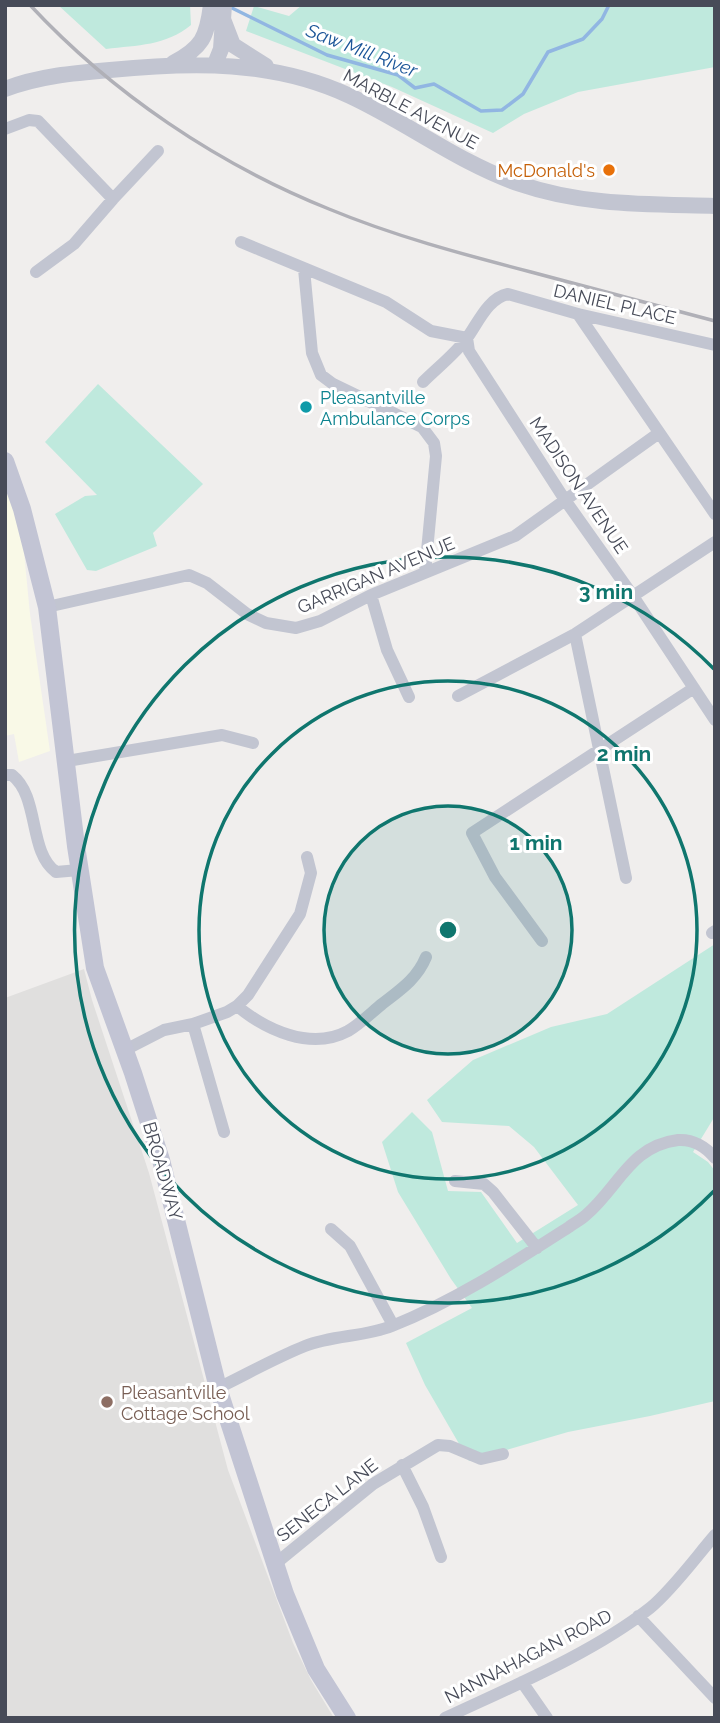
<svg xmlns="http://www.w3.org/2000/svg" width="720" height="1723" font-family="Raleway,sans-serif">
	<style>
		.commercial { fill: #f9f9e7 }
		.education { fill: #e0dfde }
		.green { fill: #bfe9dd }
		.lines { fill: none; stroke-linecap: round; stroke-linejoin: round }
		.stream { stroke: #91b6e2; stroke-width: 3.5 }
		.minor { stroke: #c2c5d1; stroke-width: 12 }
		.tertiary { stroke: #c2c5d1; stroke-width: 16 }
		.secondary { stroke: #c2c4d4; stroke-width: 18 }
		.rail { stroke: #b0b0b7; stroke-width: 3.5 }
		.ring { fill: none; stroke: #0f766e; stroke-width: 3.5 }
		.food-dot { fill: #e8710a; stroke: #fff; stroke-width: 2.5 }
		.culture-dot { fill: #0f9aa8; stroke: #fff; stroke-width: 2.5 }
		.education-dot { fill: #8d6e63; stroke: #fff; stroke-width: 2.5 }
		.labels { text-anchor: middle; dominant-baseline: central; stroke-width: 6; stroke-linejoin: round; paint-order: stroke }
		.street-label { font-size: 18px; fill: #474b58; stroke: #fff }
		.food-label { font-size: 18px; fill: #c56008; stroke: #fff; text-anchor: end }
		.culture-label { font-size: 18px; fill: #0d838f; stroke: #fff; text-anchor: start }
		.education-label { font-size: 18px; fill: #785e54; stroke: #fff; text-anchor: start }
		.water-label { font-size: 19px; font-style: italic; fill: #1b5598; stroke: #fff }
		.centre { fill: #0f766e; stroke: #fff; stroke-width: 3.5 }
		.ring-label { font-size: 21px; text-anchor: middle; font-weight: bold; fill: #0f766e; stroke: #fff; stroke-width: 6; stroke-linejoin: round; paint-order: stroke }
	</style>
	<rect width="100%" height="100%" fill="#f0eeed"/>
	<!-- commercial -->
	<path class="commercial" d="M5 484 23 542 30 614 50 751 19 762 14 734 5 736Z"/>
	<!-- education -->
	<path class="education" d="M84 969 92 1000 149 1173 228 1470 293 1643 311 1680 334 1718H5V998Z"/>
	<!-- green -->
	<path class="green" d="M58 5H190L191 25C165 46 138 45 106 49Z
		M302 5H715V67L578 92 524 114 493 133 392 87 246 31 254 6 289 16Z
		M98 384 203 484 153 533 157 546 96 571 87 570 55 514 85 496 97 495 45 442Z
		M715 944V1116L693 1152 708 1162 715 1171V1401L650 1416 568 1432 469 1461 425 1385 406 1343 472 1308 451 1279 398 1192 382 1142 412 1112 432 1132 448 1191 481 1192 517 1243 578 1205 534 1147 509 1126 442 1122 427 1100 473 1060 551 1027 607 1014Z"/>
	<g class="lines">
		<!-- stream -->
		<path class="stream" d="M230 7 327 55 398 75 415 88 434 84 481 111 502 110 523 94 548 52 583 39 602 19 609 5"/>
		<!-- minor -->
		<path class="minor" d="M5 129 29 120 38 121 113 199
			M241 242 386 302 431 331 467 338 469 351 565 500 633 596 715 720
			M304 269 312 353 321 375 333 384 422 427 434 443 436 456 425 572
			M36 272 74 244 113 199 158 151
			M578 314 715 514
			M423 382C437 368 455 354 467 338 478 323 488 298 508 294L578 314 715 345
			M371 595 387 650 409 697
			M47 607 189 575 207 583 247 614 266 623 296 628 320 621 371 595 515 536 659 433
			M575 634 626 878
			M458 696 575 634 715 542
			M67 761 222 735 253 743
			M5 775H12C40 797 28 852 56 872L79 870
			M712 933 715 931
			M542 941 495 877 472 833 694 688
			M237 1006C266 1030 311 1051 348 1031 360 1024 371 1013 382 1004 400 990 417 979 426 957
			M193 1024 224 1132
			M125 1050 164 1030 193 1024 227 1012 237 1006 248 995 300 914 311 873 307 857
			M455 1181 484 1184 493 1192 537 1248
			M331 1229 350 1246 393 1325
			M218 1388C247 1374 275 1358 305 1346 333 1335 364 1337 392 1326 455 1301 513 1263 569 1227 574 1223 581 1220 586 1215 619 1187 630 1146 678 1140 693 1139 706 1147 715 1158
			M402 1465 423 1507 441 1557
			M275 1564 373 1484 438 1445 450 1446 481 1459 503 1454
			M638 1616 715 1698
			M522 1682 547 1718
			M445 1718C511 1687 593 1653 650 1608 672 1590 696 1557 715 1535"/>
		<!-- tertiary -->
		<path class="tertiary" d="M223 19 233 45 266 66
			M173 63C202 48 207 37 211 5
			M215 64 221 49 224 5
			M5 89C39 76 74 73 110 70 192 62 273 60 350 96 408 123 459 163 520 184 584 206 648 204 715 206"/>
		<!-- secondary -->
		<path class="secondary" d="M5 461 22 509 47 607 76 846 95 968 133 1073 161 1160 218 1388 285 1594 316 1669 347 1718"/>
		<!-- rail -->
		<path class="rail" d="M30 5C112 93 217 164 329 209 394 236 462 254 531 272 592 288 653 305 715 321"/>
	</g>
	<!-- distance rings -->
	<circle cx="448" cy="930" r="124" fill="#0f766e" fill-opacity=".12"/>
	<g class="ring">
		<circle cx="448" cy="930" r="124"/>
		<circle cx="448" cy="930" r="249"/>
		<path d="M714 1191A373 373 0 1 1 714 669"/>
	</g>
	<!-- markers -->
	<circle class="food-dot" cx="609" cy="170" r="7"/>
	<circle class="culture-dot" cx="306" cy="407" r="7"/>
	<circle class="education-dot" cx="107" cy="1402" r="7"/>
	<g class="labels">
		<!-- street labels -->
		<g class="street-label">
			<text transform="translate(411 109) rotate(28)">MARBLE AVENUE</text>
			<text transform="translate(615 304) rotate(13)">DANIEL PLACE</text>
			<text transform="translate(579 485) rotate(56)">MADISON AVENUE</text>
			<text transform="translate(376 575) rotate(-23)">GARRIGAN AVENUE</text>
			<text transform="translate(163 1171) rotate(74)">BROADWAY</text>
			<text transform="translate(327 1500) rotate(-38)">SENECA LANE</text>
			<text transform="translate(528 1656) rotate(-27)">NANNAHAGAN ROAD</text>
		</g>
		<!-- food labels -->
		<g class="food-label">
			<text x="595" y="170">McDonald's</text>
		</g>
		<!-- culture labels -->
		<g class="culture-label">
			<text x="320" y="397">Pleasantville<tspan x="320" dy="21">Ambulance Corps</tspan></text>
		</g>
		<!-- education labels -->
		<g class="education-label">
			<text x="121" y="1392">Pleasantville<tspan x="121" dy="21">Cottage School</tspan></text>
		</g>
		<!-- water labels -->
		<g class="water-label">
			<text transform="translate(362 50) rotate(21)">Saw Mill River</text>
		</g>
	</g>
	<circle cx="448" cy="930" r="10" class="centre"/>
	<g class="ring-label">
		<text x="606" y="599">3 min</text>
		<text x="624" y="761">2 min</text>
		<text x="536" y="850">1 min</text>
	</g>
	<!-- border -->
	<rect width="720" height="1723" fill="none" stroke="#474b58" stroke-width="14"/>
</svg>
